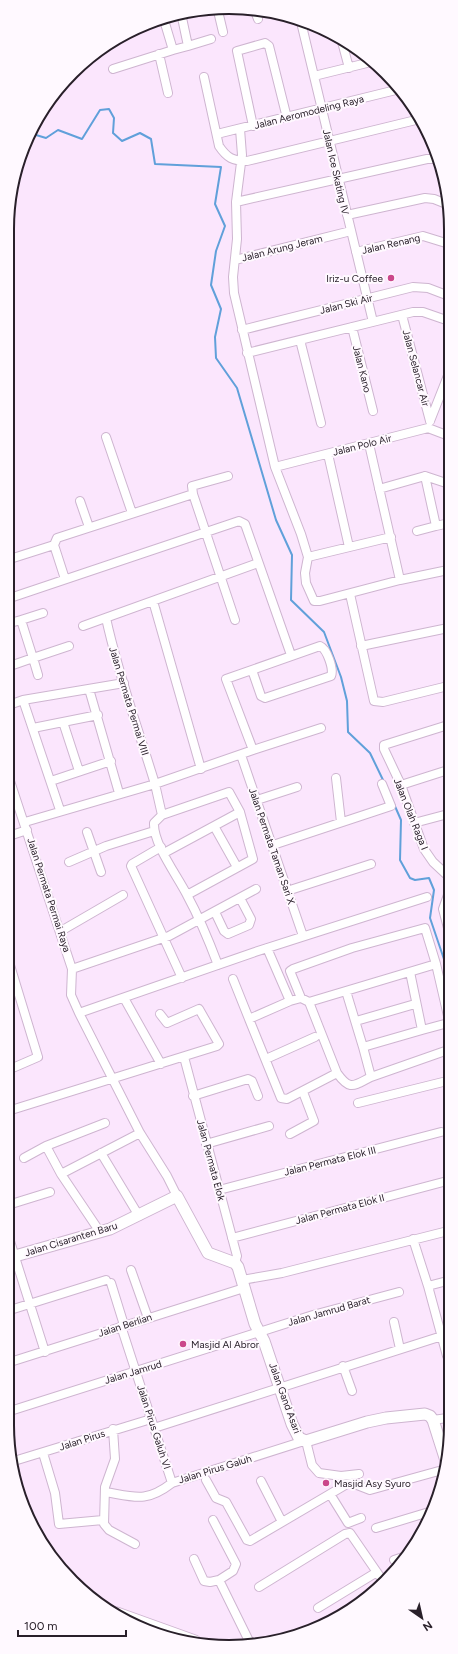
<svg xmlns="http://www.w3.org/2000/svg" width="458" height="1654" font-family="Figtree,sans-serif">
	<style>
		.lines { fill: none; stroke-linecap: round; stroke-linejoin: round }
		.stream { stroke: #60a0da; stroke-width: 2 }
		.street-casing { stroke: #ceb5d0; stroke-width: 10 }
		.secondary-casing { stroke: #ceb5d0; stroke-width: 13 }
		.street { stroke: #fff; stroke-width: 8 }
		.secondary { stroke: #fff; stroke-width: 11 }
		.poi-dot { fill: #cb478b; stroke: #fff9ff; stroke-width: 1.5 }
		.labels { text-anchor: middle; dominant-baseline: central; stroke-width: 4; stroke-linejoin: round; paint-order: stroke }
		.street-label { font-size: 10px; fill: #29202a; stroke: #fff9ff }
		.poi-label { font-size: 10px; fill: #29202a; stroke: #fff9ff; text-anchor: start }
		.rim { fill: none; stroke: #29202a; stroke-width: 2 }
	</style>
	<rect width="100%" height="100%" fill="#fbe6fd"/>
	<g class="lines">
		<!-- stream -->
		<path class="stream" d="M34 131 36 135 46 138 58 130 82 139 100 110 109 109 114 118 113 133 122 141 140 133 151 139 155 164 221 167 215 204 225 226 216 251 211 285 221 309 215 337 216 358 237 388 276 520 292 555 291 600 324 632 341 677 347 701 348 732 370 753 384 782
			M394 804 401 820 400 860 410 878 415 880 429 878 434 890 430 918 448 971"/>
		<!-- street casing -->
		<g class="street-casing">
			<path id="street" d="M218 11 223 32
				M255 11 258 19
				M301 22 373 322
				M341 38 349 68
				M188 46 211 39
				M173 50 188 46 181 13
				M159 54 168 93
				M113 69 173 50 164 20
				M314 76 371 62
				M204 77 219 146C227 158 233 161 247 161L420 119
				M253 126 237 51 265 43 269 46 287 118
				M240 129 242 155 236 202 237 239 233 277 234 293 275 467 301 534 308 557 305 573 306 583 314 601H320L400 580 448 570
				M217 134 400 89
				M236 202 427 159H437
				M347 215 425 198 434 199 449 205
				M356 252 423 236 449 244
				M235 260 351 231
				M402 315 430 421
				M352 327 373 411
				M242 330 413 287 428 288 449 296
				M300 340 321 423
				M247 353 413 312H423L449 321
				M430 421 449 373
				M106 437 132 513
				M369 444 400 580
				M328 454 349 547
				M275 467 428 428 449 436
				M425 476 436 526 449 523
				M379 489 425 476 449 484
				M193 494 235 620
				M80 501 89 527
				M417 531 436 526
				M308 557 391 537
				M10 559 54 545
				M65 579 54 545 57 538 193 494 192 486 228 476
				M350 594 374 701 383 702 448 686
				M10 598 239 521 245 524 291 655
				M153 601 201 769
				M106 618C118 674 138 728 155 784L253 750 226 679 320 646C327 649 334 669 331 676L265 698 261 696 252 670
				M21 620 43 613
				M10 623 21 620 33 658 69 646
				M83 626 258 563
				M361 646 448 628
				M10 666 33 658 38 675
				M89 689 119 793
				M23 700 60 810
				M9 705 23 700 124 683
				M63 722 79 771
				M33 728 98 715
				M253 750 321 728
				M241 755 303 936
				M9 778 72 969 71 995 79 1013 140 1133 167 1176 177 1196
				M336 778 341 822
				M51 781 111 761
				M401 785 448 770
				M257 800 297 787
				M25 822 155 784 162 815
				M414 823 448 814
				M214 826 237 867
				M87 832 101 872
				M9 836 27 830
				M273 845 391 806 382 784
				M161 847 132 864 131 866 182 978
				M164 853 240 812
				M69 862 106 846 154 831
				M448 876 433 862 424 849 401 785 384 749V745L448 725
				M287 891 371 864
				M187 895 253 859 240 812 229 792 162 815 154 823C153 844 177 875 187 895 199 917 209 941 218 965
				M215 912 224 931 228 934 249 925 251 919 240 898
				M448 928 443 909 448 895
				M61 931 123 895
				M72 969 169 936 256 889
				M233 979 249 1019 290 1001 267 948
				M346 991 363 1047 422 1030 410 972
				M124 998 161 1064
				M301 998 290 971 293 969 352 948 425 928 436 964 448 1016
				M309 1002 436 964
				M79 1013 255 952 427 897
				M249 1019 281 1098 287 1099 337 1073 309 1002 301 998 290 1001
				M356 1021 415 1004
				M422 1030 448 1023
				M363 1047 371 1077 448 1050
				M184 1057 237 1256 235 1263
				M266 1059 315 1037
				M8 1070 38 1057 9 962
				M337 1073C350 1091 353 1086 371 1077
				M193 1096 248 1079 252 1081 258 1096
				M358 1103 447 1081
				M8 1111 217 1046 219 1044 199 1009 167 1023 160 1014
				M290 1134 314 1121 303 1092
				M206 1144 269 1126
				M101 1153 139 1216
				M24 1158 46 1146
				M61 1174 140 1133
				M219 1190 441 1132
				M8 1205 50 1192
				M100 1232 61 1174 46 1146 105 1123
				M8 1235 45 1352
				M232 1238 447 1181
				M413 1239 428 1286 447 1356
				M131 1270 148 1318
				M242 1280 282 1273 444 1232
				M111 1283 124 1325
				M428 1286 447 1281
				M7 1311 106 1280
				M394 1322 400 1349
				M121 1326 172 1483
				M7 1363 244 1288
				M343 1366 352 1391
				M7 1412 313 1315 399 1292
				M433 1420 447 1418
				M154 1428 442 1336
				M113 1429 115 1459 105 1487 104 1524 109 1530 135 1544
				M306 1441 312 1465 319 1473 341 1476 359 1474
				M43 1453 55 1493 59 1524 103 1520
				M14 1461 151 1419
				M206 1480 216 1498 226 1502 247 1540 250 1541 347 1484 352 1483 370 1490 446 1469
				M261 1481 282 1522
				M105 1492C135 1497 146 1503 172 1483L304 1441
				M330 1494 348 1523 361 1518
				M213 1520 236 1564 233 1571 219 1580
				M376 1528 429 1512
				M194 1559 204 1581 210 1582 219 1580 250 1643
				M394 1560 406 1556
				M259 1587 345 1534 350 1533 383 1581
				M318 1608 377 1572"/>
		</g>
		<!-- secondary casing -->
		<g class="secondary-casing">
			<path id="secondary" d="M8 1258 110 1229 177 1196 208 1253 235 1263 238 1267 255 1324 264 1341 292 1424 299 1438 306 1441 367 1422 386 1418 425 1414 430 1416 433 1420 447 1464
				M117 1613 195 1641"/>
		</g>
		<!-- street -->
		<use href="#street" class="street"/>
		<!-- secondary -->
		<use href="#secondary" class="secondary"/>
	</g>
	<!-- markers -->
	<g class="poi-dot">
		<circle cx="391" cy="278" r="4"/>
		<circle cx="183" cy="1344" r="4"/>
		<circle cx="326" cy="1483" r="4"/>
	</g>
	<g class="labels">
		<!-- street labels -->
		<g class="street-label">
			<text transform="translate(309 112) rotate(-14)">Jalan Aeromodeling Raya</text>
			<text transform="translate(336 172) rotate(77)">Jalan Ice Skating IV</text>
			<text transform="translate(391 244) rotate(-13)">Jalan Renang</text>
			<text transform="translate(282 248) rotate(-14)">Jalan Arung Jeram</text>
			<text transform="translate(346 304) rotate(-14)">Jalan Ski Air</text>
			<text transform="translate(416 368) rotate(75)">Jalan Selancar Air</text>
			<text transform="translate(362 369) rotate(76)">Jalan Kano</text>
			<text transform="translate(362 445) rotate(-14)">Jalan Polo Air</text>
			<text transform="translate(129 701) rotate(73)">Jalan Permata Permai VIII</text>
			<text transform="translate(411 814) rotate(68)">Jalan Olah Raga I</text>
			<text transform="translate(272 846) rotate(71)">Jalan Permata Taman Sari X</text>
			<text transform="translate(49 895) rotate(72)">Jalan Permata Permai Raya</text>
			<text transform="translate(211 1160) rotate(75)">Jalan Permata Elok</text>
			<text transform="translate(330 1161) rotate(-14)">Jalan Permata Elok III</text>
			<text transform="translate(340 1209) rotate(-15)">Jalan Permata Elok II</text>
			<text transform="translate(71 1239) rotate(-17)">Jalan Cisaranten Baru</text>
			<text transform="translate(329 1311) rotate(-16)">Jalan Jamrud Barat</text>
			<text transform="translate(125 1325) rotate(-18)">Jalan Berlian</text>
			<text transform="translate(133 1372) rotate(-17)">Jalan Jamrud</text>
			<text transform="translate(285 1398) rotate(70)">Jalan Gand Asari</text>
			<text transform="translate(154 1427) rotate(72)">Jalan Pirus Galuh VI</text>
			<text transform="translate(82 1440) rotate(-18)">Jalan Pirus</text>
			<text transform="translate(215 1469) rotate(-17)">Jalan Pirus Galuh</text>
		</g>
		<!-- poi labels -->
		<g class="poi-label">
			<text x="383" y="278" text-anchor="end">Iriz-u Coffee</text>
			<text x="191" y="1344">Masjid Al Abror</text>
			<text x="334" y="1483">Masjid Asy Syuro</text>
		</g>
	</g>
	<!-- crop -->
	<path d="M0 0H458V1654H0ZM229 14H229A215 215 0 0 1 444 229V1425A215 215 0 0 1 229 1640H229A215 215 0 0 1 14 1425V229A215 215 0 0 1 229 14Z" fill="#fff9ff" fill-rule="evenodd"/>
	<path class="rim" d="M229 14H229A215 215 0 0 1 444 229V1425A215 215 0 0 1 229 1640H229A215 215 0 0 1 14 1425V229A215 215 0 0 1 229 14Z"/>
	<!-- north arrow -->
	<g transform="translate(422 1618) rotate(146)" stroke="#fff9ff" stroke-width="3" paint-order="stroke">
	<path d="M0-3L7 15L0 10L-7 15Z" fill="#29202a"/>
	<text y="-6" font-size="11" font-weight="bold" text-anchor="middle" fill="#29202a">N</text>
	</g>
	<!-- scale -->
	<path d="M18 1630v6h108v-6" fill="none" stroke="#29202a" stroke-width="2"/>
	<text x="24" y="1630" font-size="12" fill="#29202a" stroke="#fff9ff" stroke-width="3" paint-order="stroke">100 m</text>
</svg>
